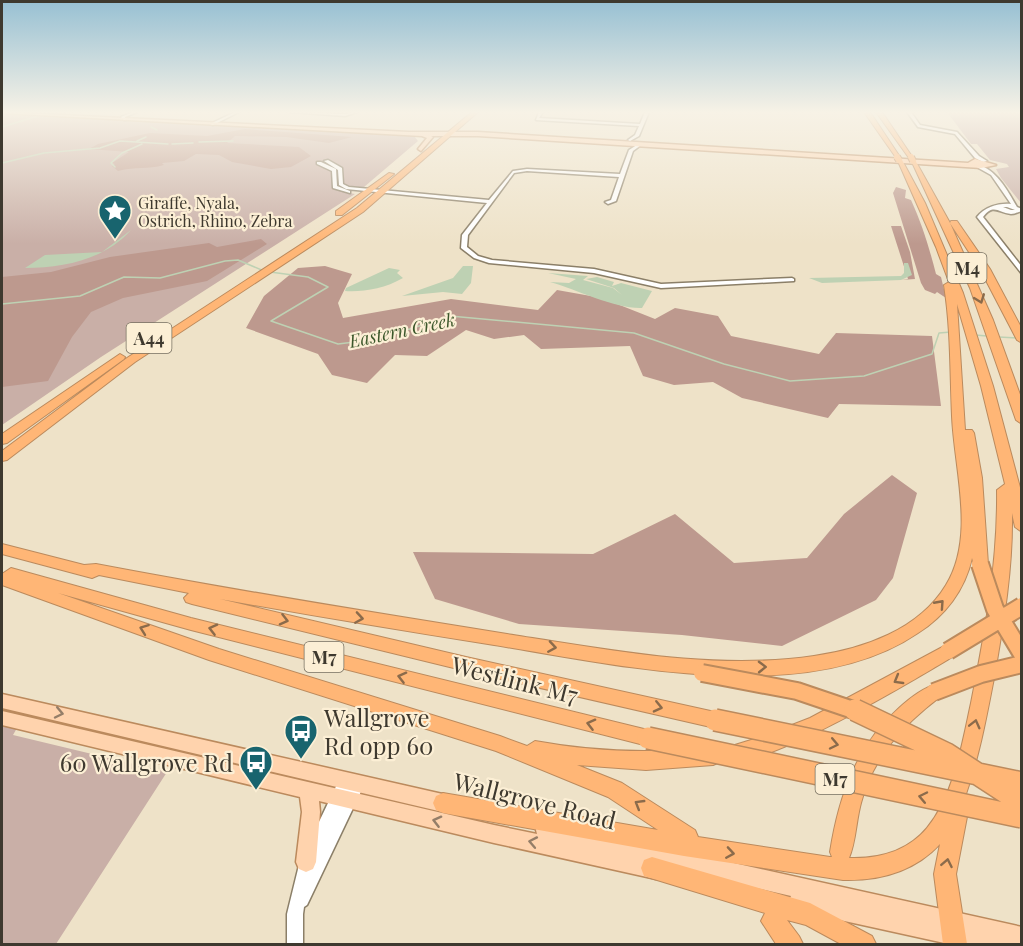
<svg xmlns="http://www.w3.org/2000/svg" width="1023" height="946" font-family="'Playfair Display',serif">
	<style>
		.green { fill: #c9afa7 }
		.forest { fill: #bd998e }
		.water { fill: #bed1b3 }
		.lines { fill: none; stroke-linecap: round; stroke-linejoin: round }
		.stream { stroke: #bed1b3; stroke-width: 1.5 }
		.minor-casing { stroke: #8b7f68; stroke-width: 3 }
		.major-casing { stroke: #bb8a5d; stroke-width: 3 }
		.highway-casing { stroke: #bb8a5d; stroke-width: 2 }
		.minor { fill: #fff; fill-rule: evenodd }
		.major { fill: #ffd3ad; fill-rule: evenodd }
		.highway { fill: #ffb676; fill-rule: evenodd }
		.highway-bridge-far2-casing { stroke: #bb8a5d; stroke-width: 8; stroke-linecap: butt }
		.highway-bridge-far1-casing { stroke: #bb8a5d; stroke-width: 20; stroke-linecap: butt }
		.highway-bridge-casing { stroke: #bb8a5d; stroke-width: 24; stroke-linecap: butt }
		.highway-bridge-far2 { stroke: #ffb676; stroke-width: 6 }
		.highway-bridge-far1 { stroke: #ffb676; stroke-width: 16 }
		.highway-bridge { stroke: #ffb676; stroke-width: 21 }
		.oneway { stroke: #8b6b4b }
		.oneway2 { stroke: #957e68 }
		.labels { text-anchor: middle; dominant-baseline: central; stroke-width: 4.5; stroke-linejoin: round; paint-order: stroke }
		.far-poi-label { font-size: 16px; fill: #3e392f; stroke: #fcefd5; text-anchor: start }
		.shield { fill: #fcefd5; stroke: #777061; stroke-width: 1.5 }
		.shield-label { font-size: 18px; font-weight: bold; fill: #3e392f }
		.far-water-label { font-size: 18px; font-style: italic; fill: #3b572a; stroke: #fcefd5 }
		.near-street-label { font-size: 24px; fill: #3e392f; stroke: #fcefd5 }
		.near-poi-label { font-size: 24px; fill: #3e392f; stroke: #fcefd5; text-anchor: start }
	</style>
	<rect width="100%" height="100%" fill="#eee2c8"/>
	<!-- green -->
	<path class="green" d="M947 112H1021V203L1001 178 996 169 1009 167 1007 164 990 160 977 144H971Z
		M9 114 414 136 418 141 364 187H356L345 192 355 194 101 357 2 425V115Z
		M2 725 17 728 13 735 167 772 56 944H2Z"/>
	<!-- forest -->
	<path class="forest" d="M245 129 352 137 329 143 286 137 235 136 227 143 299 147 311 156 291 167 271 169 232 162 219 155 196 154 184 161 162 163 164 165C147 170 136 166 118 171L112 166 115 164 112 163 129 152 89 149 98 144 150 133 207 136Z
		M896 187 906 190 905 198 911 200C922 224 929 247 936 274L941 277 946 298 937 292 935 294 925 290 921 283 893 193Z
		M891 226H901L910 252 915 279 901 280 908 279Z
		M261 239 267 244 207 281 123 298 91 312 72 337 48 381 2 387V277L51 272 110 257 209 243 217 247Z
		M325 266 352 274 338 303 343 318 451 299 538 310 557 290 602 298 655 319 675 308 718 316 731 336 819 354 836 333 932 336 941 406 839 404 828 418 742 398 713 382 674 385 643 376 630 346 541 349 524 335 494 339 466 330 427 356 395 355 367 383 332 375 318 354 246 328 264 296 298 268Z
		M892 475 917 493 893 578 876 600 782 646 682 635 519 624 435 599 413 552 593 554 675 514 734 563 807 558 844 514Z"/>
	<!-- water -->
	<path class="water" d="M131 230C105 259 65 268 25 268L45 255 102 252Z
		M904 263H908L912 275 901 280 822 283 809 278 901 276 904 273Z
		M463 266H473L471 283 462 294 443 292 402 296 453 278Z
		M389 268 400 270 397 273 403 278C384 289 363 292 345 291L346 288Z
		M548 273 588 276 583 280 613 288 622 295 614 288 586 279 597 277 614 282 612 286 621 283 652 291 642 308C615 309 578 290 550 282L569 283 576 279Z"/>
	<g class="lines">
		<!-- stream -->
		<path class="stream" d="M2 127 41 115
			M151 127 157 130
			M137 141 146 137
			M199 142 233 141
			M172 144 193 143
			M2 163 44 153 100 148 120 141 168 144
			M115 167 111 163 122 153 142 144
			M270 272 308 277 328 287 271 321 338 344 379 339 450 316 634 333 724 364 790 381 864 376 932 354 939 333 951 332
			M2 304 80 296 124 277 160 278 225 261 238 260 264 271
			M975 335 987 336
			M999 337 1017 338"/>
		<!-- minor casing -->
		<g class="minor-casing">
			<path id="minor" d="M133 112H137L125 117 126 120H124L121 117Z
				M235 112H239L213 125 210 124Z
				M290 112 345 114 357 112 345 116Z
				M539 112H543L539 118 640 124 645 112H649L639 136 630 141 628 140 635 135 639 126 536 120Z
				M907 112H911L920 125 957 132 979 156 987 161 983 162 975 158 955 134 918 127Z
				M640 143 641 145 633 151 616 201 608 204 605 202 611 200 619 177 527 171 514 173 468 235 467 247 478 256 492 260 594 269 661 284 792 278 794 279V281L661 288 594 273 489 263 474 258 461 248 462 235 487 203 346 189 339 185 338 170 324 161 328 160 342 168 343 184 349 187 489 200 513 171 527 169 620 174 629 150Z
				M317 162H321L336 169 337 186 350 191V193L333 188 332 171 317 164Z
				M975 164C996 168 1007 190 1017 207L1022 209V211C1018 212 1015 214 1011 214 998 213 994 203 983 217L1022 267V274L977 217C985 207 998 203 1011 204L991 175 975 166ZM1003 207H1007L1015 210H1011Z
				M346 774 351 776 353 780 358 777 363 779 365 783 307 905 304 907 303 914V944H287V914L300 861 302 856 307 854 312 856 314 860 316 855 313 856 308 854 306 849 341 776Z"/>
		</g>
		<!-- major casing -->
		<g class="major-casing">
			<path id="major" d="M2 112 409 132H478L968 163 975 159 996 165 981 168 478 136H431L433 137 421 151 418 149 427 138 422 136 2 113Z
				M2 694 447 795 454 798 456 804 454 810 447 813 2 708Z
				M2 711 494 825 537 834 536 830 538 824 545 821 1022 927V944H949L799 911 792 908 789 901 791 896 665 867 663 876 656 879 494 843 319 801 320 812 316 862 313 869 306 872 299 869 296 862 302 812 300 797 2 725Z"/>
		</g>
		<!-- highway casing -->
		<g class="highway-casing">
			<path id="highway" d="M472 112H478L363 212 135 362 7 460 2 461V451L127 358 357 208Z
				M864 112H870L902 160 925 203 963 293 993 386 1018 480 1022 495V532L1015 527 1012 513C1013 567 1004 620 995 673 987 714 980 754 966 794L970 801 956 874 967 944H943L934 874 940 844C915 871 880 881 843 880L684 856 443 813 436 810 433 803 436 796 443 793 658 830 608 797 496 751 209 660 2 585V574L11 568 191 618 648 730 655 732 658 738 655 744 648 746 191 630 58 593 219 649 500 736 527 746 535 741C595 752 653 754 713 747L720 750 723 756 720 762 713 765 646 770 577 765 622 783 695 830 698 837 830 857H832L830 852C839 796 856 746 899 708 909 699 921 689 934 685L940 687 943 692 940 697C903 725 873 757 861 803 856 821 856 842 849 858 879 859 908 851 927 828 954 795 962 744 971 703 985 632 998 563 997 490L1005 484 981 386 957 304 965 430H972L974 433 982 478 988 564 985 568H975L972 558C965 590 945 616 918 633 806 710 613 664 488 644 399 630 309 615 220 599L466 657 715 712 722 714 724 720 722 726 715 728 466 671 192 604 186 602 184 598 189 593 99 575 92 578 2 554V544L84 565 96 564C232 590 369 612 507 634 608 649 712 671 814 656 863 649 919 630 946 585 976 536 954 469 952 416 950 372 951 329 944 285L949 282 936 247 897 159Z
				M876 112H882L913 158H909Z
				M911 160H915L950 223 993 320 1022 400V424L1016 420 970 288Z
				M389 173 394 174 342 215H336V211Z
				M951 221H957L990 269 1022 329V343L1017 340 980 269 950 223Z
				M120 354 125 357 124 359 7 443 2 444V434Z
				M948 644 954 646 957 651 954 656C917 678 761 773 725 760L722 754 725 748 761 737 810 718Z
				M652 857 810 903 872 936 876 944H841L806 925 787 920 799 936 803 944H776L761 921 765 913 644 876 641 868 644 860Z"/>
		</g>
		<!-- minor -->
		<use href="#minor" class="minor"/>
		<!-- major -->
		<use href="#major" class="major"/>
		<!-- highway -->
		<use href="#highway" class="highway"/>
		<!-- highway-bridge-far2 casing -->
		<g class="highway-bridge-far2-casing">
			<path id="highway-bridge-far2" d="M897 157 899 160
				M911 157 913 161"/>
		</g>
		<!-- highway-bridge-far1 casing -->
		<g class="highway-bridge-far1-casing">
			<path id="highway-bridge-far1" d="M980 564 995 609 1022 654
				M948 651 1022 606
				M702 673 797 691 859 712
				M934 692 981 674 1022 664"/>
		</g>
		<!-- highway-bridge casing -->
		<g class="highway-bridge-casing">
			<path id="highway-bridge" d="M855 710 947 754 1022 803
				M715 720 1022 783
				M648 738 1022 817"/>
		</g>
		<!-- highway-bridge-far2 -->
		<use href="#highway-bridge-far2" class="highway-bridge-far2"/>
		<!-- highway-bridge-far1 -->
		<use href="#highway-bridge-far1" class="highway-bridge-far1"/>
		<!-- highway-bridge -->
		<use href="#highway-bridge" class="highway-bridge"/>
	</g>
	<!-- one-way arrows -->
	<defs><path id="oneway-chevron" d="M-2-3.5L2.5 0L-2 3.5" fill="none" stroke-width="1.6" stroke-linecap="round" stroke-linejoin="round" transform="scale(1.5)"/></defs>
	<g class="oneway">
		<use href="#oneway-chevron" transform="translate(980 299) rotate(69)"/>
		<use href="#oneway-chevron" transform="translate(940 604) rotate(-48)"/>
		<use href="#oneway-chevron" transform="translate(359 618) rotate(9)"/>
		<use href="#oneway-chevron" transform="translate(284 620) rotate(14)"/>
		<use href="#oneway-chevron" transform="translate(144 629) rotate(-160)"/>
		<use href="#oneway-chevron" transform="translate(213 629) rotate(-166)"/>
		<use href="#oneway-chevron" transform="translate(552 647) rotate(9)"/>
		<use href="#oneway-chevron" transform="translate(762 667) rotate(-1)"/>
		<use href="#oneway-chevron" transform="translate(402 677) rotate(-166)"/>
		<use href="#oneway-chevron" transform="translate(898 680) rotate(150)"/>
		<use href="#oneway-chevron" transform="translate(658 707) rotate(13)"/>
		<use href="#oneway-chevron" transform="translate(591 724) rotate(-166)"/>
		<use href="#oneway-chevron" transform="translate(975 724) rotate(-76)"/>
		<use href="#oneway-chevron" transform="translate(834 744) rotate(12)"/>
		<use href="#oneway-chevron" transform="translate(923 797) rotate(-168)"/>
		<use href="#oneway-chevron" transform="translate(639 804) rotate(-149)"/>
		<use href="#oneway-chevron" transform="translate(730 853) rotate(9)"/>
		<use href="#oneway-chevron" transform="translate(947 863) rotate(-79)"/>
	</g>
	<g class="oneway2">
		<use href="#oneway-chevron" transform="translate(59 713) rotate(12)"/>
		<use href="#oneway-chevron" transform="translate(437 821) rotate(-166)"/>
		<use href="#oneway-chevron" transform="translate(533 842) rotate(-169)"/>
	</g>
	<!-- sky -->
	<linearGradient id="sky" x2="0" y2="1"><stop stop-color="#97c0d3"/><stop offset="0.46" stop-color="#f7f2e6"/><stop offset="1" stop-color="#f7f2e6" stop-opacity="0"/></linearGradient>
	<rect width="1023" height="244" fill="url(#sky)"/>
	<!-- icons -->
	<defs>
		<g id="sight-pin" transform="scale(1.725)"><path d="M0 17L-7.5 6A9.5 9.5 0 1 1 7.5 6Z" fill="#18646e" stroke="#fcefd5"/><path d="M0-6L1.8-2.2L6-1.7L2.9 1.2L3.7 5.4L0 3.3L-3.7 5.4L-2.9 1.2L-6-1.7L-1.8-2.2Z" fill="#fff"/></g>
		<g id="bus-pin" transform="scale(1.725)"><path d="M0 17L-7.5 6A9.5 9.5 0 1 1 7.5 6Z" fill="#18646e" stroke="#fcefd5"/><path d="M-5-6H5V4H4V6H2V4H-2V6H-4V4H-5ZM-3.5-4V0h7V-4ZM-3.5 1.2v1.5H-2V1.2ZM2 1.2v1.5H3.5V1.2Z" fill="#fff"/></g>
	</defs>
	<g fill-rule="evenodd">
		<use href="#sight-pin" x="115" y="211"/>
		<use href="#bus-pin" x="301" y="731"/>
		<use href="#bus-pin" x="256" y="762"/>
	</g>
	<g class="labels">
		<!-- far-poi labels -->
		<g class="far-poi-label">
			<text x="138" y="202">Giraffe, Nyala,<tspan x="138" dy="18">Ostrich, Rhino, Zebra</tspan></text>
		</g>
		<!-- shield labels -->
		<g class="shield">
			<rect x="947.5" y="253" width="39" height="30" rx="4.5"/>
			<rect x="126.5" y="323" width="45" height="30" rx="4.5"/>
			<rect x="304.5" y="642" width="39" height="30" rx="4.5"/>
			<rect x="815.5" y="764" width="39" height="30" rx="4.5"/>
		</g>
		<g class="shield-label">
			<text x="967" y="268">M4</text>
			<text x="149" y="338">A44</text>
			<text x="324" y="657">M7</text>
			<text x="835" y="779">M7</text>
		</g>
		<!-- far-water labels -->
		<g class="far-water-label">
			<text transform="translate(402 330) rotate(-12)">Eastern Creek</text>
		</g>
		<!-- near-street labels -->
		<g class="near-street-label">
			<text transform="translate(515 679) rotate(14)">Westlink M7</text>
			<text transform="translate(535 800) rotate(14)">Wallgrove Road</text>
		</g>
		<!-- near-poi labels -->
		<g class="near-poi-label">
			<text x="324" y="717">Wallgrove<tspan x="324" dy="28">Rd opp 60</tspan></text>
			<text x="233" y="762" text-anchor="end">60 Wallgrove Rd</text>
		</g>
	</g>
	<!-- border -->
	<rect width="1023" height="946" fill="none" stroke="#3e392f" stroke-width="6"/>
</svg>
